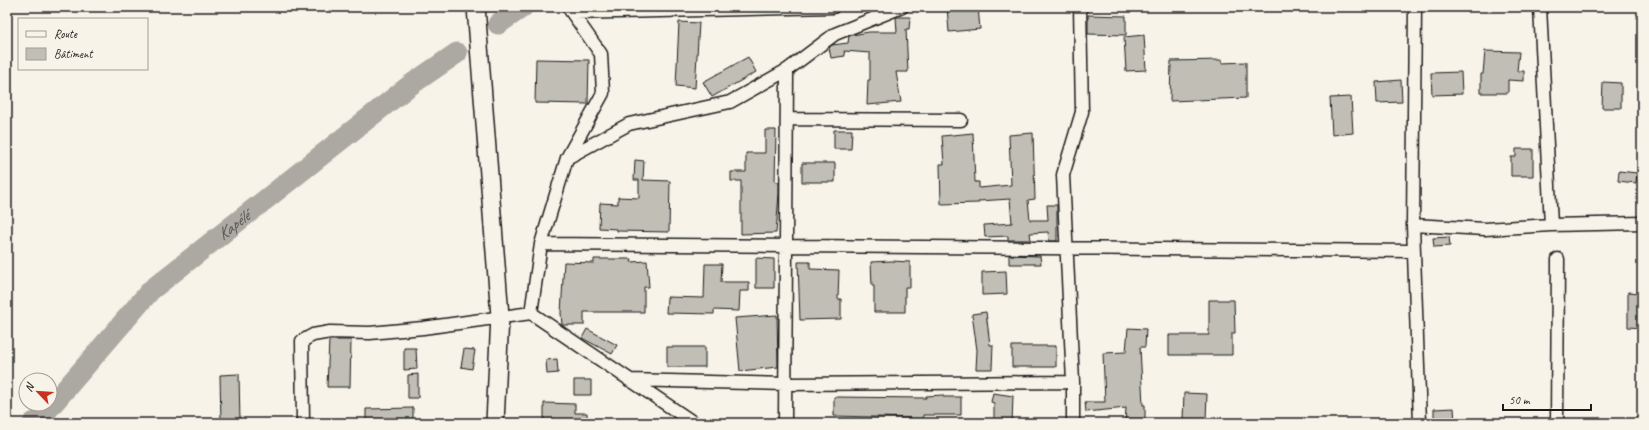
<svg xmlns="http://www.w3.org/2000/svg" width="1649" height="430" font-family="Caveat,sans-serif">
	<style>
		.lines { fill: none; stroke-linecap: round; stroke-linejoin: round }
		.river { stroke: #aca9a2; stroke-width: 21 }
		.building { fill: #c0beb5; stroke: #1c1c1c }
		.street-casing { stroke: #1c1c1c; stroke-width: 15 }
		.secondary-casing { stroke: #1c1c1c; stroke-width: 20 }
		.street { stroke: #f7f3e8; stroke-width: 12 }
		.secondary { stroke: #f7f3e8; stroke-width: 17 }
		.labels { text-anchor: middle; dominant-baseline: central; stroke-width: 3.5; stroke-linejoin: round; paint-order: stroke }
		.water-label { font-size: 17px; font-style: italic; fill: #565452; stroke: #f7f3e8 }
	</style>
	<rect width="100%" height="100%" fill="#f7f3e8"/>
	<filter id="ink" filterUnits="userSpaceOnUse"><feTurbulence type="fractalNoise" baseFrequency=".025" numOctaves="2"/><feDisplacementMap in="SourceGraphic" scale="8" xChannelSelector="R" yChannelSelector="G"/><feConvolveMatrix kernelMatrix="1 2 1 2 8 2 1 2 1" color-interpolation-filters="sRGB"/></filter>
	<g filter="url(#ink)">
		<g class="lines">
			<!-- river -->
			<g class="river">
				<path d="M498 24 523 7"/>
				<path id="s1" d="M33 423 39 420 151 290 409 86 457 53"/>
			</g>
		</g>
		<!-- building -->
		<path class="building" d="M947 7H978L980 29 949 32Z
			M1088 15 1126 16V35L1088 34Z
			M896 17H910L909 29H906L908 72H896L901 102 867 105 868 80H870V53L844 51 845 56 831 58 829 48 832 45 848 43 849 36 852 35 869 32H897Z
			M679 22 699 23 695 88 676 86Z
			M1144 35 1146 70 1126 71 1124 37Z
			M1485 51 1519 52 1517 71H1524V81L1508 80V93H1481V74H1483Z
			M748 57 756 72 712 97 703 82Z
			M536 59 589 60 588 104 535 103Z
			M1222 60V63L1246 62V98L1170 101 1171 61Z
			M1461 72 1462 94 1432 95 1431 73Z
			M1401 80 1402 102 1377 103 1376 82Z
			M1603 82 1621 83V108H1602Z
			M1351 97 1353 133 1332 135 1330 98Z
			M765 130H776L775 182H779V193L776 233 741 234V181H731V172H746V153H765Z
			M834 130H852L851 149H834Z
			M973 133 975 182H979V188L1011 185 1009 135 1033 133 1035 199 1028 200 1030 220H1048L1047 205H1057V241H1049L1048 232 1030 233 1031 240H1008V236L985 237 984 225 1012 223 1010 199 979 201V203L941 204 940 164H944L942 136Z
			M1516 149H1533V176H1511V157H1516Z
			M635 160 644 161 643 180 670 181 669 232 617 231V229L599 228 600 203 618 204V197L639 198V180H634Z
			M802 163H835V182H802Z
			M1619 171 1637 173 1636 183 1618 181Z
			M1449 237 1450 246 1434 247 1433 238Z
			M1009 255 1040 256 1041 264H1009Z
			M756 258 774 259V288H756Z
			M594 259H632L631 262 647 261 649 287H644V312H584V325H562L561 313 564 262 594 263Z
			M891 261 910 262V287H905V312H874V286H872L871 262Z
			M798 262H810V269L839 270 838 299H841V319L800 320Z
			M705 264H722L721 282H749V291H740L739 311 714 310V314L666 313 667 297 704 298Z
			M1006 271 1007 294 982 295V272Z
			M1628 292 1640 293 1642 328 1628 327Z
			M1209 300H1234L1235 333H1232V355H1169V335H1209Z
			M986 312 990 345H993L992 369H976L977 350 972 314Z
			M777 315 778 367 740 371 735 318Z
			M1128 328 1146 329 1145 347H1140L1143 405H1145V423H1125L1126 408 1086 412 1085 402H1105L1103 353 1126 352Z
			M587 329 617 345 612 354 582 338Z
			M329 340H351L350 387H327Z
			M1012 346H1056V367H1012Z
			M667 347H705V367H667Z
			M404 348H416L417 369 404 370Z
			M464 349 475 350 472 369 461 367Z
			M557 359 558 373 547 374 546 360Z
			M239 374 240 423H221L220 375Z
			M418 374V398H408V375Z
			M574 380H591V395H574Z
			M993 393 1013 396 1012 423H994V403L991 402Z
			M1184 393 1207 394 1206 420 1183 419Z
			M943 395V397H961V415H923V420H910V418L834 416V397L926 398V396Z
			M544 403 575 404V413H587V423H544Z
			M413 408V423H366V409Z
			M1454 408 1455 423H1434V409Z"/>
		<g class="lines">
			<!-- street casing -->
			<g class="street-casing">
				<path id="street" d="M1415 7 1413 225 1420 423
					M1540 7 1551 225
					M573 13 833 7
					M787 119 961 120
					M567 158 629 124 730 102 787 70 835 34 902 7
					M1413 225 1485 229 1551 225 1642 223
					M541 244 1414 251
					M531 313 541 244 567 158 603 93 601 54 568 7
					M629 380 786 384 1073 382
					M303 423 302 341 313 335 330 332 370 333 423 328 531 313 694 423
					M785 423 787 70
					M1073 423V382L1063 175 1082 112 1080 7
					M1557 423 1558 259"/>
			</g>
			<!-- secondary casing -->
			<g class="secondary-casing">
				<path id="secondary" d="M476 7 500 316 495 423"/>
			</g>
			<!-- street -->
			<use href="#street" class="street"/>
			<!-- secondary -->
			<use href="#secondary" class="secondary"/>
		</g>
	</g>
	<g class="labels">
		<!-- water labels -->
		<g class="water-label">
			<text stroke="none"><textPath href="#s1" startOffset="283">Kapélé</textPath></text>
		</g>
	</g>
	<!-- margin -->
	<rect width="1649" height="430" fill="none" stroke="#f7f3e8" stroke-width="24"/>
	<rect x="12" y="12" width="1625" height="406" fill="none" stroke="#1c1c1c" stroke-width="1.5" filter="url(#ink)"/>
	<!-- legend -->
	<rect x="18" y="18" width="130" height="52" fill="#f7f3e8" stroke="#9f9d96"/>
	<rect x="26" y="31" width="20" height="6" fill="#f7f3e8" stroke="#9f9d96"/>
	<text x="54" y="38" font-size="12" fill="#1c1c1c">Route</text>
	<rect x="26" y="48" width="20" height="12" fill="#c0beb5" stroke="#9f9d96"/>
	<text x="54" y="58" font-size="12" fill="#1c1c1c">Bâtiment</text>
	<!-- north arrow -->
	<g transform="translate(38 392) rotate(295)"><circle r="19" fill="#f7f3e8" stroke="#9f9d96"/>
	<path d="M0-3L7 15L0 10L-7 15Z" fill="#c8321e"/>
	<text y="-6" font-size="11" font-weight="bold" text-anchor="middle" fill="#1c1c1c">N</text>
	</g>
	<!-- scale -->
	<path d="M1503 404v6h88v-6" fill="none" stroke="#1c1c1c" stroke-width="2"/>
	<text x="1509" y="404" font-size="12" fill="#1c1c1c" stroke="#f7f3e8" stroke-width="3" paint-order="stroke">50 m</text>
</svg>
